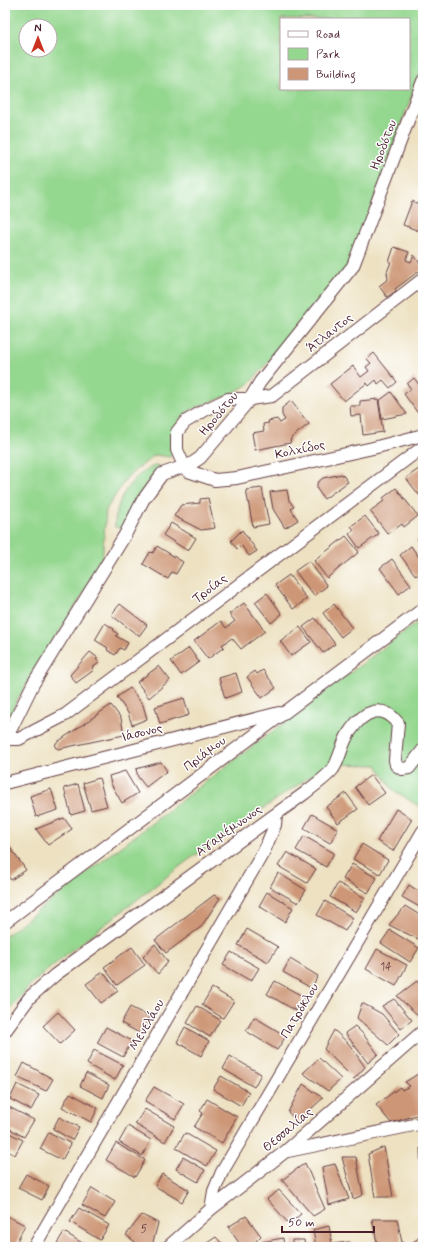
<svg xmlns="http://www.w3.org/2000/svg" width="428" height="1252" font-family="Mynerve,sans-serif">
	<style>
		.green { fill: #94d78f; stroke: #6f7b5d; fill-rule: evenodd }
		.building { fill: #cd9777 }
		.lines { fill: none; stroke-linecap: round; stroke-linejoin: round }
		.street-casing { stroke: #623c42; stroke-width: 14 }
		.street { stroke: #fff; stroke-width: 12 }
		.labels { text-anchor: middle; dominant-baseline: central; stroke-width: 3; stroke-linejoin: round; paint-order: stroke }
		.number-label { font-size: 11px; fill: #6b3d3e }
		.street-label { font-size: 13px; fill: #4a1f2b; stroke: #fff }
	</style>
	<rect width="100%" height="100%" fill="#fff"/>
	<filter id="ink" filterUnits="userSpaceOnUse"><feTurbulence type="fractalNoise" baseFrequency=".025" numOctaves="2"/><feDisplacementMap in="SourceGraphic" scale="8" xChannelSelector="R" yChannelSelector="G"/><feConvolveMatrix kernelMatrix="1 2 1 2 8 2 1 2 1" color-interpolation-filters="sRGB"/></filter>
	<filter id="wash" filterUnits="userSpaceOnUse"><feTurbulence type="fractalNoise" baseFrequency=".012" numOctaves="4" result="noise"/><feDisplacementMap in="SourceGraphic" scale="16" xChannelSelector="R" yChannelSelector="G"/><feGaussianBlur stdDeviation="0.9" result="paint"/><feColorMatrix in="noise" values="0 0 0 0 0 0 0 0 0 0 0 0 0 0 0 0 0 1.4 0 .05"/><feComposite in="paint" operator="in"/></filter>
	<g filter="url(#wash)">
		<rect width="100%" height="100%" fill="#ede1c1"/>
		<!-- green -->
		<path class="green" d="M5 5H423V64L349 269 249 384 229 395 190 410 179 420 173 454 170 457 155 455 127 477 106 510 102 563 17 700 5 726ZM281 19H409V89H281ZM26 26H50V50H26Z
			M158 465 159 467 145 486 130 514 124 529 115 527C114 502 132 472 158 465Z
			M423 618V809L392 789 377 765 328 764 187 861 68 953 31 984 5 1016V936L204 783Z"/>
		<g id="blocks">
			<!-- building -->
			<path class="building" d="M412 201 423 206 422 232 403 225Z
				M394 247 409 252 406 260 411 262 414 255 423 268 395 289 396 291 387 297 379 286 388 279 387 272 391 262H389Z
				M374 353 397 382 390 388 383 380 378 384 376 380 369 386 367 383 344 401 330 384 353 366 361 377 369 371 366 367 371 363 367 359Z
				M414 378 423 390V413L420 410 417 412 404 394 411 389 407 384Z
				M391 392 407 414 382 419 379 401Z
				M378 399 383 432 363 435 361 415 351 416 350 406H360V401Z
				M291 401 309 424 291 438 290 443 255 450 252 433 264 431 263 424 269 423 268 421 277 419 280 423 285 420 282 415V408Z
				M420 468 423 473V492L419 495 406 478Z
				M342 474 348 482 324 499 317 489V483L323 478Z
				M262 488 269 524 253 527 246 490Z
				M396 488 418 516 404 527 402 524 388 534 370 511 384 501 383 498Z
				M287 490 289 500 294 507 291 509 298 520 285 528 273 509 270 492Z
				M208 498 215 528 201 530 174 516 181 505 200 503V499Z
				M365 516 379 534 359 548 349 534 354 530 351 526Z
				M171 523 196 538 188 551 163 535Z
				M242 530 257 551 249 556 241 545 237 549 231 541Z
				M423 534V547L417 539Z
				M346 536 359 552 327 578 314 561Z
				M157 546 183 562 176 574 172 572 168 579 143 564 150 552 153 553Z
				M411 546 423 563V571L416 576 400 555Z
				M392 559 411 585 399 594 380 568Z
				M309 561 327 586 314 596 295 571Z
				M289 575 307 599 293 609 275 585Z
				M267 593 282 614 271 623 255 602Z
				M244 603 265 631 241 649 232 638 222 645 224 647 208 659 194 641 221 621 226 628 235 621 229 614Z
				M120 604 147 625 139 636 111 615Z
				M334 604 352 628 341 637 323 613Z
				M315 618 335 644 323 653 303 627Z
				M105 623 114 629 113 630 118 634 116 636 128 643 124 650 120 648 115 655 107 650 108 648 95 640Z
				M300 627 311 642 291 656 280 641Z
				M189 648 199 662 181 675 171 661Z
				M90 652 98 658 96 659 99 663 92 668 94 670 76 683 70 675Z
				M159 666 170 680 149 698 137 682Z
				M263 670 276 688 262 698 247 677 255 671 257 674Z
				M236 673 242 692 225 698 219 678Z
				M130 688 143 705 147 719 132 725 128 713 117 697Z
				M184 698 189 715 160 724 155 707Z
				M111 705 121 718 124 735 58 749 55 747 56 743Z
				M161 762 167 771 146 787 138 777 136 769Z
				M125 771 138 793 122 803 111 784 109 776Z
				M371 775 385 793 368 805 355 787Z
				M99 778 107 806 91 810 83 783Z
				M78 784 85 811 71 815 64 788Z
				M51 789 58 810 36 817 30 796Z
				M346 793 358 809 338 823 326 807Z
				M396 809 412 819 393 851 377 841Z
				M312 814 338 829 330 843 304 828Z
				M64 818 72 829 48 845 36 829Z
				M304 836 334 853 326 867 296 850Z
				M362 844 388 860 380 874 353 859Z
				M9 846 26 870 11 880 5 872V848Z
				M287 852 316 869 307 883 278 866Z
				M352 864 377 878 368 893 343 879Z
				M278 873 306 890 298 903 270 887Z
				M338 883 365 898 356 912 330 897Z
				M409 885 423 894V909L402 897Z
				M267 892 293 908 285 922 259 906Z
				M214 895 220 898 201 927 166 953 155 940Z
				M325 901 353 918 345 931 317 915Z
				M405 906 423 917 422 941 389 925Z
				M247 929 278 947 268 962 238 945Z
				M390 930 419 948 410 962 381 943Z
				M155 944 168 962 158 974 143 957Z
				M132 947 145 965 117 985 104 967Z
				M377 949 407 965 396 986 366 969Z
				M231 952 259 968 251 981 223 965Z
				M290 959 318 976 311 988 283 972Z
				M103 972 118 991 101 1003 86 984Z
				M275 981 304 997 296 1011 267 994Z
				M417 981 423 989V1015L420 1017 397 996Z
				M212 988 234 1001 223 1018 202 1005Z
				M394 999 412 1020 401 1029 382 1006Z
				M362 1003 382 1014 399 1034 388 1045 357 1018Z
				M197 1006 220 1020 210 1037 187 1023Z
				M130 1007 150 1017 141 1034 121 1023Z
				M58 1012 75 1030 60 1044 43 1026Z
				M254 1017 286 1036 277 1050 246 1031Z
				M355 1026 363 1034 378 1054 368 1063 345 1033Z
				M106 1027 132 1041 123 1057 97 1043Z
				M185 1027 209 1041 201 1056 177 1042Z
				M334 1030 349 1044 365 1067 354 1079 324 1049Z
				M94 1050 123 1065 115 1080 87 1064Z
				M230 1056 261 1074 254 1087 223 1069Z
				M319 1058 341 1079 328 1091 303 1073Z
				M24 1063 53 1079 46 1091 17 1077Z
				M421 1072 423 1074V1113L391 1123 376 1105 400 1087 402 1090 410 1086 405 1082Z
				M86 1073 109 1085 103 1098 80 1086Z
				M221 1076 249 1092 241 1106 213 1089Z
				M17 1084 39 1095 31 1110 10 1099Z
				M303 1084 323 1098 297 1122 288 1112Z
				M154 1087 184 1104 175 1119 145 1101Z
				M70 1093 98 1108 91 1122 62 1107Z
				M207 1099 237 1117 222 1143 194 1127 203 1113 200 1111Z
				M7 1106 34 1120 24 1137 5 1126V1109Z
				M145 1109 174 1126 165 1142 135 1124Z
				M59 1117 79 1127 72 1140 53 1129Z
				M128 1126 151 1140 142 1156 119 1142Z
				M5 1131 23 1140 15 1155 5 1150Z
				M49 1132 71 1144 62 1160 40 1149Z
				M185 1133 216 1151 207 1166 176 1148Z
				M116 1143 145 1160 135 1177 106 1160Z
				M384 1147 393 1197H375L368 1154Z
				M423 1147V1172L421 1173 420 1148Z
				M183 1157 205 1170 198 1182 176 1169Z
				M342 1157H356L363 1195 353 1199Z
				M305 1163 325 1209 313 1216 282 1180Z
				M335 1164 349 1199 329 1205 322 1167Z
				M26 1174 49 1186 42 1200 18 1188Z
				M162 1174 189 1190 182 1202 155 1186Z
				M92 1188 115 1202 105 1218 82 1205Z
				M279 1190 301 1214 289 1224 267 1199Z
				M79 1208 109 1225 100 1240 70 1222Z
				M5 1215 25 1225 14 1247H5Z
				M142 1215 158 1223 152 1246 139 1245 126 1235Z
				M246 1216 261 1236 250 1247H242L228 1227Z
				M372 1219H397L403 1247H378Z
				M329 1226 332 1244 350 1242 351 1247H316L313 1230Z
				M64 1232 89 1247H59L56 1245Z
				M423 1235V1247H407L421 1236Z
				M216 1237 225 1247H201Z
				M283 1238 284 1247H263L262 1242Z
				M292 1240H304L305 1247H292Z"/>
		</g>
	</g>
	<g filter="url(#ink)">
		<use href="#blocks" fill-opacity="0" stroke="#623c42" stroke-width="1"/>
		<g class="lines">
			<!-- street casing -->
			<g class="street-casing">
				<path id="street" d="M423 279 272 396 250 399H228L205 410 185 422 177 432V450L184 466 188 471 215 480 237 478 373 448 423 435
					M8 739H19L65 715 423 447
					M5 741 33 684 125 535 143 500 162 474 191 464 200 458 250 399 260 382 353 266 423 81
					M5 783 279 713
					M5 922 423 609
					M5 1031 30 997 55 975 305 793C313 786 326 778 333 769 341 757 342 741 351 730 364 711 382 703 398 723L395 760 396 765 402 769 409 768 423 750
					M288 1151 423 1123
					M211 1209 214 1191 222 1172 423 831
					M34 1247 264 851 275 825 276 814
					M168 1247 211 1209 286 1151 423 1031"/>
			</g>
			<!-- street -->
			<use href="#street" class="street"/>
		</g>
	</g>
	<g class="labels">
		<!-- number labels -->
		<g class="number-label">
			<text x="386" y="967">14</text>
			<text x="144" y="1229">5</text>
		</g>
		<!-- street labels -->
		<g class="street-label">
			<text transform="translate(384 145) rotate(-69)">Ηροδότου</text>
			<text transform="translate(330 333) rotate(-38)">Άτλαντος</text>
			<text transform="translate(219 414) rotate(-50)">Ηροδότου</text>
			<text transform="translate(300 450) rotate(-12)">Κολχίδος</text>
			<text transform="translate(210 589) rotate(-37)">Τροίας</text>
			<text transform="translate(142 733) rotate(-14)">Ιάσονος</text>
			<text transform="translate(205 754) rotate(-37)">Πριάμου</text>
			<text transform="translate(229 831) rotate(-36)">Αγαμέμνονος</text>
			<text transform="translate(300 1011) rotate(-59)">Πατρόκλου</text>
			<text transform="translate(147 1025) rotate(-60)">Μενελάου</text>
			<text transform="translate(288 1130) rotate(-40)">Θεσσαλίας</text>
		</g>
	</g>
	<!-- margin -->
	<rect width="428" height="1252" fill="none" stroke="#fff" stroke-width="20"/>
	<!-- legend -->
	<rect x="280" y="18" width="130" height="72" fill="#ffffff" stroke="#b7a5aa"/>
	<rect x="288" y="31" width="20" height="6" fill="#ffffff" stroke="#b7a5aa"/>
	<text x="316" y="38" font-size="12" fill="#4a1f2b">Road</text>
	<rect x="288" y="48" width="20" height="12" fill="#94d78f" stroke="#b7a5aa"/>
	<text x="316" y="58" font-size="12" fill="#4a1f2b">Park</text>
	<rect x="288" y="68" width="20" height="12" fill="#cd9777" stroke="#b7a5aa"/>
	<text x="316" y="78" font-size="12" fill="#4a1f2b">Building</text>
	<!-- north arrow -->
	<g transform="translate(38 38)"><circle r="19" fill="#ffffff" stroke="#b7a5aa"/>
	<path d="M0-3L7 15L0 10L-7 15Z" fill="#c8321e"/>
	<text y="-6" font-size="11" font-weight="bold" text-anchor="middle" fill="#4a1f2b">N</text>
	</g>
	<!-- scale -->
	<path d="M282 1226v6h92v-6" fill="none" stroke="#4a1f2b" stroke-width="2"/>
	<text x="288" y="1226" font-size="12" fill="#4a1f2b" stroke="#ffffff" stroke-width="3" paint-order="stroke">50 m</text>
</svg>
